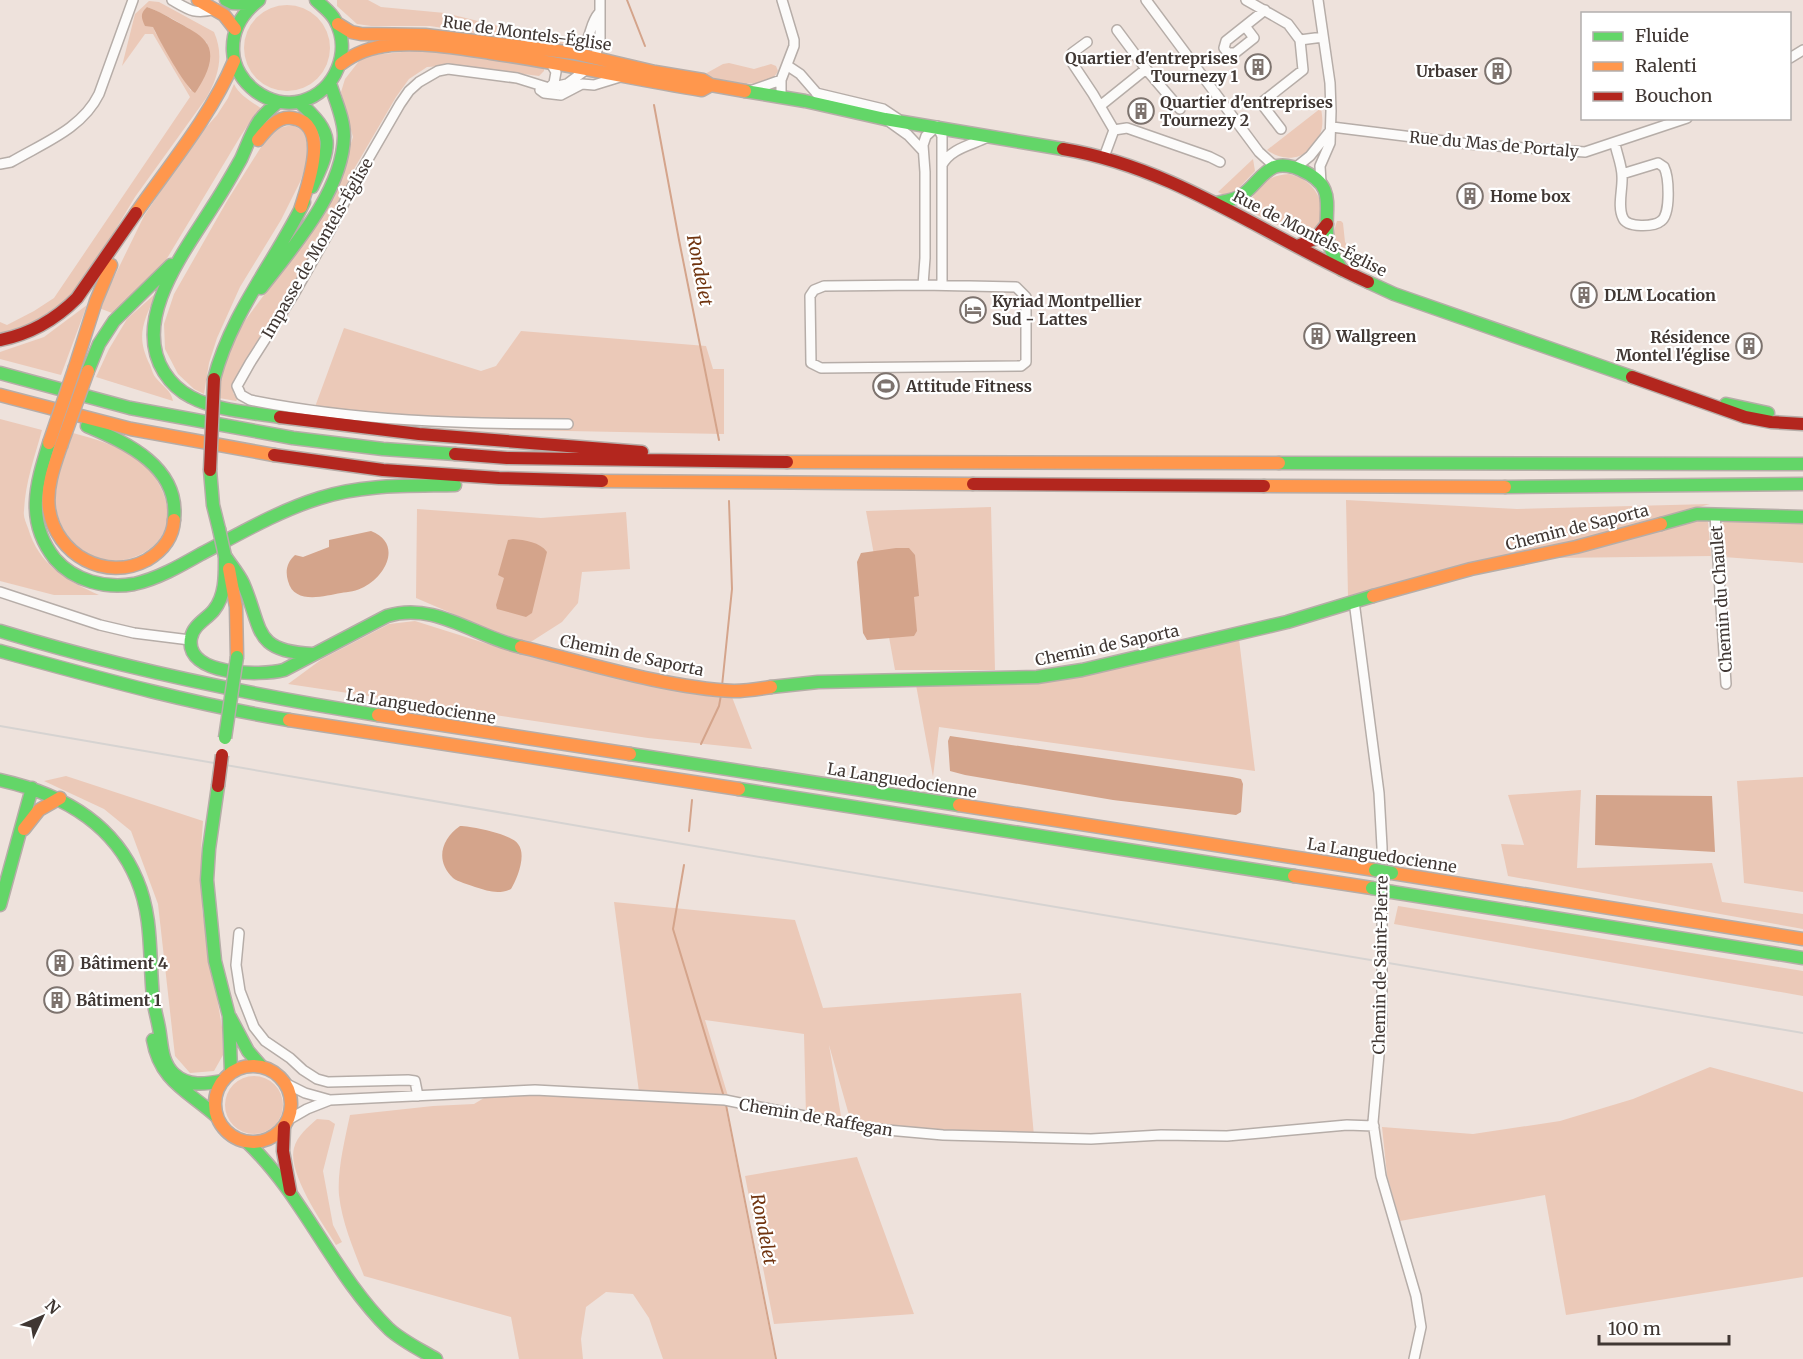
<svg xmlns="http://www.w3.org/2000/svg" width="1803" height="1359" font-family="Merriweather,serif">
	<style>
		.green { fill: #ebc9b8; fill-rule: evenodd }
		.water { fill: #d4a48b }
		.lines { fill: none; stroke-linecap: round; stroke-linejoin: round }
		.stream { stroke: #d4a48b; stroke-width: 2 }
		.street-casing { stroke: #b6ada8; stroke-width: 12 }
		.fast-casing { stroke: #b6ada8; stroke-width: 15 }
		.slow-casing { stroke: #b6ada8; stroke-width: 15 }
		.jam-casing { stroke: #b6ada8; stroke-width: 15 }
		.street { stroke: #fcfbfa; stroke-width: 9 }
		.fast { stroke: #63d668; stroke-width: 12 }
		.slow { stroke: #ff974d; stroke-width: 12 }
		.jam { stroke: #b3261e; stroke-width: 12 }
		.rail { stroke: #d6d3d1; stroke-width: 2 }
		.fast-bridge-casing { stroke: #b6ada8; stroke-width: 15; stroke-linecap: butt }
		.slow-bridge-casing { stroke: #b6ada8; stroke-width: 15; stroke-linecap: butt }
		.jam-bridge-casing { stroke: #b6ada8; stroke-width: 15; stroke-linecap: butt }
		.fast-bridge { stroke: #63d668; stroke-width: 12 }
		.slow-bridge { stroke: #ff974d; stroke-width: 12 }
		.jam-bridge { stroke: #b3261e; stroke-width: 12 }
		.labels { text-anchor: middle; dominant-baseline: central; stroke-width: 4.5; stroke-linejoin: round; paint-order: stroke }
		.street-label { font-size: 16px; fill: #403733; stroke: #fff }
		.poi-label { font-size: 16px; font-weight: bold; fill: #403733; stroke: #fff; text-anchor: start }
		.water-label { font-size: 18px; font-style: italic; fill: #70340f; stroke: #fff }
	</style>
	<rect width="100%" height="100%" fill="#eee2dc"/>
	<!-- green -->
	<path class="green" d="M337 0H368L381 7 445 13 560 41 576 34 582 38 579 43 567 46 552 45 430 26H371L357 24 337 6Z
		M149 1 159 2 214 32C224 55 219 75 207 97L135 197 95 264 71 296 32 324 0 334V322L7 325 34 311 54 298 190 97 153 34H145L122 66 135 14ZM147 7C168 15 191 28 207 43L191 91 155 32Z
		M244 48a43 43 0 1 1 86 0a43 43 0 1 1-86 0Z
		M422 50 477 55 544 67V71L539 76 456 65 427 67 409 79 396 97 354 169 339 204 294 289 234 382 233 393 238 399 236 401 219 398 221 375 227 352 244 322 303 242 338 185 353 137 341 92 345 79 363 56Z
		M729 63 754 69 771 64 776 66 778 71C768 93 725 80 707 77L705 74 723 64Z
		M234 84C239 95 252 102 262 109L256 113 240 137 160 270 112 313 99 308 144 216 194 141 217 115 228 98Z
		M1321 108C1322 114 1323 121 1322 127 1317 155 1289 167 1267 150Z
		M292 125 304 131 309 153 301 180 281 220 240 287 217 338 209 363 204 394 194 389 178 374 165 349 164 324 174 294 227 201 268 136 279 128Z
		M1253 159 1255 171 1234 193 1226 196 1218 192Z
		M1289 174C1313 180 1324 197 1322 221L1307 239 1255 214 1251 203C1255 184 1271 175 1289 174Z
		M1337 221H1341L1343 223 1345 242 1354 255 1346 257C1331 248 1332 236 1337 221Z
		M156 293C144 322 135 335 150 365 152 370 153 375 156 378 163 387 171 390 173 401L96 377 109 349 127 319Z
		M87 305 61 375 0 359V352L44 337Z
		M344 328 481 371 496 366 521 331 706 346 713 369H724V434L516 430 312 415Z
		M0 419 42 430C35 456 25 483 24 511 23 516 26 523 28 528 39 565 66 580 99 595H54L0 581Z
		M73 433C94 439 118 445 136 458 171 484 184 536 137 556 123 562 107 562 93 556 86 553 80 548 74 543 63 534 53 509 55 494 57 474 67 452 73 433Z
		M1346 500 1517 509 1710 504 1576 542 1348 596Z
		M991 507 995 670H895L866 511Z
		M417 509 541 518 626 512 630 569 582 572 578 603 562 622 526 645 416 598Z
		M1699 517 1708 522 1711 556 1554 558Z
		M1731 518 1803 521V563L1724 557 1721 524Z
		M415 621 513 652 636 681 732 697 752 749 648 738 288 684 322 659 389 624Z
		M1239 639 1255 771 939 727 933 777 916 685 1036 682Z
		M66 776 203 821 201 850 202 910 222 1027 223 1055 214 1071 190 1073 175 1056 158 904 131 831 104 809 44 781Z
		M1803 777V892L1744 883 1737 781Z
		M1581 790 1577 868 1712 863 1722 902 1803 914V929L1508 876 1501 844 1524 845 1508 795Z
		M614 902 795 920 823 1008 1021 993 1034 1136 955 1135 851 1122 829 1045 842 1122 806 1115 804 1034 705 1020 728 1096 639 1092Z
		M1398 906 1803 971V996L1394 924Z
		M1710 1067 1803 1092V1277L1566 1315 1545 1195 1400 1221 1387 1175 1382 1127 1473 1134 1560 1121 1633 1099Z
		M225 1105a29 29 0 1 1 58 0a29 29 0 1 1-58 0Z
		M489 1095H567L725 1105 775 1359H663L649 1318 633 1294 606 1292 586 1307 581 1339 583 1359H519L511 1317 364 1276C354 1250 342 1223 339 1195 337 1171 345 1139 350 1115L433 1106 474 1104Z
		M317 1119 329 1120 335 1124 323 1171 333 1225 342 1242 336 1245C323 1224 287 1173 294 1148 297 1136 308 1127 317 1119Z
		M857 1157 914 1314 774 1324 745 1176Z"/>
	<!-- water -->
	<path class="water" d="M147 7C159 11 170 18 181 24 189 29 199 33 205 41 218 56 204 80 195 93 185 87 159 40 153 27L145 26C141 17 140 14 147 7Z
		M371 531C402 543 387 575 364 587 357 591 348 592 341 593 324 596 294 605 288 581 285 571 287 562 295 555L303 557 329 547V540Z
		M513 539C525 540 540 542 547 552L532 613 526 617 497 609 496 605 504 578 498 575 508 540Z
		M896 548H909L915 555 919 596 914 597 917 631 914 636 867 640 863 633 857 562 861 553Z
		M950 736 1232 777 1241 779 1243 784 1241 812 1236 815 1113 800 965 775 950 771 948 741Z
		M1596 795 1712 796 1715 852 1595 845Z
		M460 826C472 826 511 834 518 844 527 855 517 879 511 889 498 895 488 891 475 887 468 884 458 882 453 878 435 861 441 839 460 826Z"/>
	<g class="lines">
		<!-- stream -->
		<path class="stream" d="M627 0 645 46
			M654 105 679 240 719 440
			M722 686 732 589 729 501
			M701 744 719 706 721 695
			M689 831 692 800
			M684 865 673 929 724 1097
			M726 1105 776 1359"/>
		<!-- street casing -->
		<g class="street-casing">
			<path id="street" d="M172 0C189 10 195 15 216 9
				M1146 0 1259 152 1271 163 1277 166
				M1246 0 1288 24 1300 40 1323 37
				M1318 0 1330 83 1331 111 1330 143 1320 166 1321 183
				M1245 26 1254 38 1235 53H1228L1224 48 1226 41 1265 10
				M1117 30 1146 69 1180 109
				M1087 42 1072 53 1073 64 1093 94 1114 130
				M574 53C594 41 587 27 599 13
				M595 57 600 41V0
				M1790 58 1803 50
				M550 62 556 72 554 83 549 88 517 78 448 69 438 71 419 82 409 91 400 104 352 187 333 225 294 294 250 363 237 386 241 395 250 400C355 421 462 424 568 424
				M788 66 800 74 820 97
				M549 88 567 84 587 69
				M540 90 544 93 561 95 582 84 594 85 620 77
				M750 91 781 80
				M816 93 883 109 898 119
				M781 97V80L794 46V40L782 0
				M1100 106 1146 69
				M887 120 908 135 923 151
				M1332 127 1469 144 1585 152 1687 118
				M1281 129 1261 103 1303 70 1300 40
				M1615 144C1617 154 1622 166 1622 176 1623 189 1617 206 1623 218 1627 228 1654 227 1661 221 1671 214 1669 177 1664 167L1658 163 1622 174
				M1104 157 1114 130 1127 128 1210 157 1220 162
				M0 164 11 162C43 143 82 129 99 94L133 0
				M942 165C951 148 972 145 988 137
				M1295 168 1310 156 1330 131
				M923 285 1016 287 1026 297V362L1021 366 821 368 811 363 810 296 814 290 824 286Z
				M923 285 925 258V172L923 145 926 136 937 126 942 136V285
				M1715 514 1726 684
				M0 592 100 625 134 633 190 640
				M1354 601 1379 793 1382 847V1021L1373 1122 1381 1176 1416 1296 1421 1327 1414 1359
				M239 933 236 965 240 991 254 1027 265 1041 290 1058 303 1070 317 1079 328 1082 408 1080 415 1081 418 1096
				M287 1084 305 1093 330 1100
				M288 1120 307 1109 330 1100 535 1090 725 1100 865 1128 943 1135 1091 1139 1161 1135 1227 1136 1347 1125 1374 1126"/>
		</g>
		<!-- fast casing -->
		<g class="fast-casing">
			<path id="fast" d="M226 0 232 3 252 4
				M259 0C242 13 232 29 233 51 234 83 270 110 302 101 336 91 352 51 335 20 331 12 322 6 316 0
				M745 91 805 101 885 119 1063 149
				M278 102C271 108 264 114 259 121 251 133 247 146 241 159 232 175 223 191 213 206 185 251 131 319 164 372 171 383 179 391 191 397 217 411 250 412 280 417
				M299 102C335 134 332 145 312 187
				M1216 203C1225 201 1235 200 1242 195 1254 187 1261 173 1274 167 1282 164 1293 166 1301 170 1340 187 1322 209 1328 241 1330 251 1337 261 1342 270
				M1368 282 1394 294 1632 377
				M261 288C293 247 343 191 344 136 344 118 335 100 330 83
				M88 371 99 344 114 321 171 265
				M0 373 130 408 293 438 383 449 455 454
				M214 379C231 313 275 262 304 202
				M1726 404 1768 413
				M87 426C127 443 180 467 174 520
				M49 443C36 485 25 521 55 559 74 581 106 589 134 584 157 579 180 566 201 554 239 534 278 511 320 498 363 484 410 486 455 485
				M1279 463 1803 464
				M210 470 213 505 219 529
				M1505 487 1803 484
				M1661 524 1697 514 1803 517
				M225 556C225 574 226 595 214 610 207 619 193 625 191 638 184 676 261 676 284 670L387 616C435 601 475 637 521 647
				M225 556C231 565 238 573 243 583 263 629 252 651 312 654
				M0 631C124 669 250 695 378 715
				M0 651C95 677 191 704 289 720
				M771 687 818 682 1037 677 1082 670 1287 622 1373 596
				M630 754 959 805
				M0 780C59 793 113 822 137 880 153 917 149 958 153 997 154 1008 157 1017 159 1028 162 1044 161 1062 174 1074 188 1087 206 1084 222 1081
				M218 786 209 849 207 880 215 961 229 1016 231 1072
				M739 789 1294 876
				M1392 892 1803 958
				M0 905 32 788
				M230 1017 248 1051 261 1066
				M153 1040C160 1081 188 1091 216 1116
				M247 1142C304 1196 333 1274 389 1329 402 1341 421 1350 436 1359"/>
		</g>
		<!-- slow casing -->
		<g class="slow-casing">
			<path id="slow" d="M198 0 224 15 235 29
				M338 24 351 32 361 34 425 35 574 53 655 72 703 80 711 85 745 91
				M341 64C356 52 372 47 391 45 424 42 458 48 491 53 562 63 632 79 702 90L711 85
				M258 140C266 130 277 116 292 118 331 123 308 184 301 207
				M136 213C169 166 212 114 234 61
				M75 367 96 301 111 265
				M0 395 131 429 274 455
				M61 446C54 466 46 488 49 509 56 555 106 582 147 560 162 551 173 538 174 520
				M787 462 1279 463
				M602 481 973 484
				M1264 486 1505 487
				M229 569 236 607 237 657
				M1373 596 1471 569 1576 547 1661 524
				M521 647C587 663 667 688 734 691 746 691 759 689 771 687
				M378 715 630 754
				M289 720 739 789
				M959 805 1375 870
				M24 829 39 810 60 798
				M1392 873 1803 939
				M1294 876 1372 888
				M215 1104a38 38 0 1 1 76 0a38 38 0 1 1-76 0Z"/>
		</g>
		<!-- jam casing -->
		<g class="jam-casing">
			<path id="jam" d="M1063 149C1174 167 1267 237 1368 282
				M1297 246 1315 239 1327 224
				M0 340C31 334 55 320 77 298L136 213
				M1632 377 1745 417 1771 422 1803 424
				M280 417 419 434 642 452
				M455 454 507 458 787 462
				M274 455 383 470 499 478 602 481
				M973 484 1264 486
				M284 1127 283 1151 290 1190"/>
		</g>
		<!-- street -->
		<use href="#street" class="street"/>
		<!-- fast -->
		<use href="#fast" class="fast"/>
		<!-- slow -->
		<use href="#slow" class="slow"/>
		<!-- jam -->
		<use href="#jam" class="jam"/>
		<!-- rail -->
		<path class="rail" d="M0 726 677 843 1803 1033"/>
		<!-- fast-bridge casing -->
		<g class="fast-bridge-casing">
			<path id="fast-bridge" d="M219 529 225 556
				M225 738 237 657
				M1375 870 1392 873
				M1372 888 1392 892"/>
		</g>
		<!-- slow-bridge casing -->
		<g class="slow-bridge-casing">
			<path id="slow-bridge" d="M49 443 75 367
				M61 446 88 371"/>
		</g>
		<!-- jam-bridge casing -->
		<g class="jam-bridge-casing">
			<path id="jam-bridge" d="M210 470 214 379
				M218 786 222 755"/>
		</g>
		<!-- fast-bridge -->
		<use href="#fast-bridge" class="fast-bridge"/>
		<!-- slow-bridge -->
		<use href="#slow-bridge" class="slow-bridge"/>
		<!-- jam-bridge -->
		<use href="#jam-bridge" class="jam-bridge"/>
	</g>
	<!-- icons -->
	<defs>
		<g id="building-ring" transform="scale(1.35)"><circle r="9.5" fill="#fff" stroke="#7d736e" stroke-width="1.5"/><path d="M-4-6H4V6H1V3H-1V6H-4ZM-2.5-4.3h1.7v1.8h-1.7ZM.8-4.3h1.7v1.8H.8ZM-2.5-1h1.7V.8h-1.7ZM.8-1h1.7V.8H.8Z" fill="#7d736e"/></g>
		<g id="hotel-ring" transform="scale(1.35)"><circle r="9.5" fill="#fff" stroke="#7d736e" stroke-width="1.5"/><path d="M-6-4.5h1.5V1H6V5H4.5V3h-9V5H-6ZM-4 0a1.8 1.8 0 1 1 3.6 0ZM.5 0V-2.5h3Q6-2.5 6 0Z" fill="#7d736e"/></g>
		<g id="stadium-ring" transform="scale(1.35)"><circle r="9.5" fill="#fff" stroke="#7d736e" stroke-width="1.5"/><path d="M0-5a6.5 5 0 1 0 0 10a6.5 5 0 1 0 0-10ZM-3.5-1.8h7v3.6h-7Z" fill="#7d736e"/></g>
	</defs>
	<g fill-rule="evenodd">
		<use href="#building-ring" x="1258" y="67"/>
		<use href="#building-ring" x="1498" y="71"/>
		<use href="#building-ring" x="1141" y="111"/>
		<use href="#building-ring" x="1470" y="196"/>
		<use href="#building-ring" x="1584" y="295"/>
		<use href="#hotel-ring" x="973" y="310"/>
		<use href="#building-ring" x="1317" y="336"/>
		<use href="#building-ring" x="1749" y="346"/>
		<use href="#stadium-ring" x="886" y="386"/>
		<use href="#building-ring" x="60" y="963"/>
		<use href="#building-ring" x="57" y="1000"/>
	</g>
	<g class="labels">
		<!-- street labels -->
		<g class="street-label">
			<text transform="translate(527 33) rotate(8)">Rue de Montels-Église</text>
			<text transform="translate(1494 144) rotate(5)">Rue du Mas de Portaly</text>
			<text transform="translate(1310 233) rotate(27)">Rue de Montels-Église</text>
			<text transform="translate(317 248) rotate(-60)">Impasse de Montels-Église</text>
			<text transform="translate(1577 527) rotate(-14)">Chemin de Saporta</text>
			<text transform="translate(1721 599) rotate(-94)">Chemin du Chaulet</text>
			<text transform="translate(1107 645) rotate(-12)">Chemin de Saporta</text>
			<text transform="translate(632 655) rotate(12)">Chemin de Saporta</text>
			<text transform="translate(421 706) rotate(9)">La Languedocienne</text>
			<text transform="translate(902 780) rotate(9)">La Languedocienne</text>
			<text transform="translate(1382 855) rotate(9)">La Languedocienne</text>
			<text transform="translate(1380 965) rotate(-89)">Chemin de Saint-Pierre</text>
			<text transform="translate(816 1117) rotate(10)">Chemin de Raffegan</text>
		</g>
		<!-- poi labels -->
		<g class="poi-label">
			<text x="1238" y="58" text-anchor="end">Quartier d'entreprises<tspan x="1238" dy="18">Tournezy 1</tspan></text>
			<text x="1478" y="71" text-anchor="end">Urbaser</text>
			<text x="1160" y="102">Quartier d'entreprises<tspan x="1160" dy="18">Tournezy 2</tspan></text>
			<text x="1490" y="196">Home box</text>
			<text x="1604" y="295">DLM Location</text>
			<text x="992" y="301">Kyriad Montpellier<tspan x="992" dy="18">Sud - Lattes</tspan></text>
			<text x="1336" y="336">Wallgreen</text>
			<text x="1730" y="337" text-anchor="end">Résidence<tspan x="1730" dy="18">Montel l'église</tspan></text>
			<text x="906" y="386">Attitude Fitness</text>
			<text x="80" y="963">Bâtiment 4</text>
			<text x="76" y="1000">Bâtiment 1</text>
		</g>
		<!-- water labels -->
		<g class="water-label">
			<text transform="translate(700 270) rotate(79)">Rondelet</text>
			<text transform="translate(764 1229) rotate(79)">Rondelet</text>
		</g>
	</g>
	<!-- legend -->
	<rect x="1581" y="12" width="210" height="108" fill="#ffffff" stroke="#b3afad" stroke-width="1.5"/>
	<rect x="1593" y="32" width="30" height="9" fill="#63d668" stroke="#b3afad" stroke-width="1.5"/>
	<text x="1635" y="42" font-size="18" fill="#403733">Fluide</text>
	<rect x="1593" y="62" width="30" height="9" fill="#ff974d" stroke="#b3afad" stroke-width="1.5"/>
	<text x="1635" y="72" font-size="18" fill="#403733">Ralenti</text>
	<rect x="1593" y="92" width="30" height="9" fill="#b3261e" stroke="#b3afad" stroke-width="1.5"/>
	<text x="1635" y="102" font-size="18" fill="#403733">Bouchon</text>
	<!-- north arrow -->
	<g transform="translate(42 1317) rotate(46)" stroke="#ffffff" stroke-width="4.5" paint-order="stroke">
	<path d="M0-4.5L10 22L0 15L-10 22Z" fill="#403733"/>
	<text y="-9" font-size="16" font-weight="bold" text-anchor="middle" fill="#403733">N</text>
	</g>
	<!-- scale -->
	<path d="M1599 1335v9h130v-9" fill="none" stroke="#403733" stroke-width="3"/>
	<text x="1608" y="1335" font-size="18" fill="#403733" stroke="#ffffff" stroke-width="4.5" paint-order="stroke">100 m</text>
</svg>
